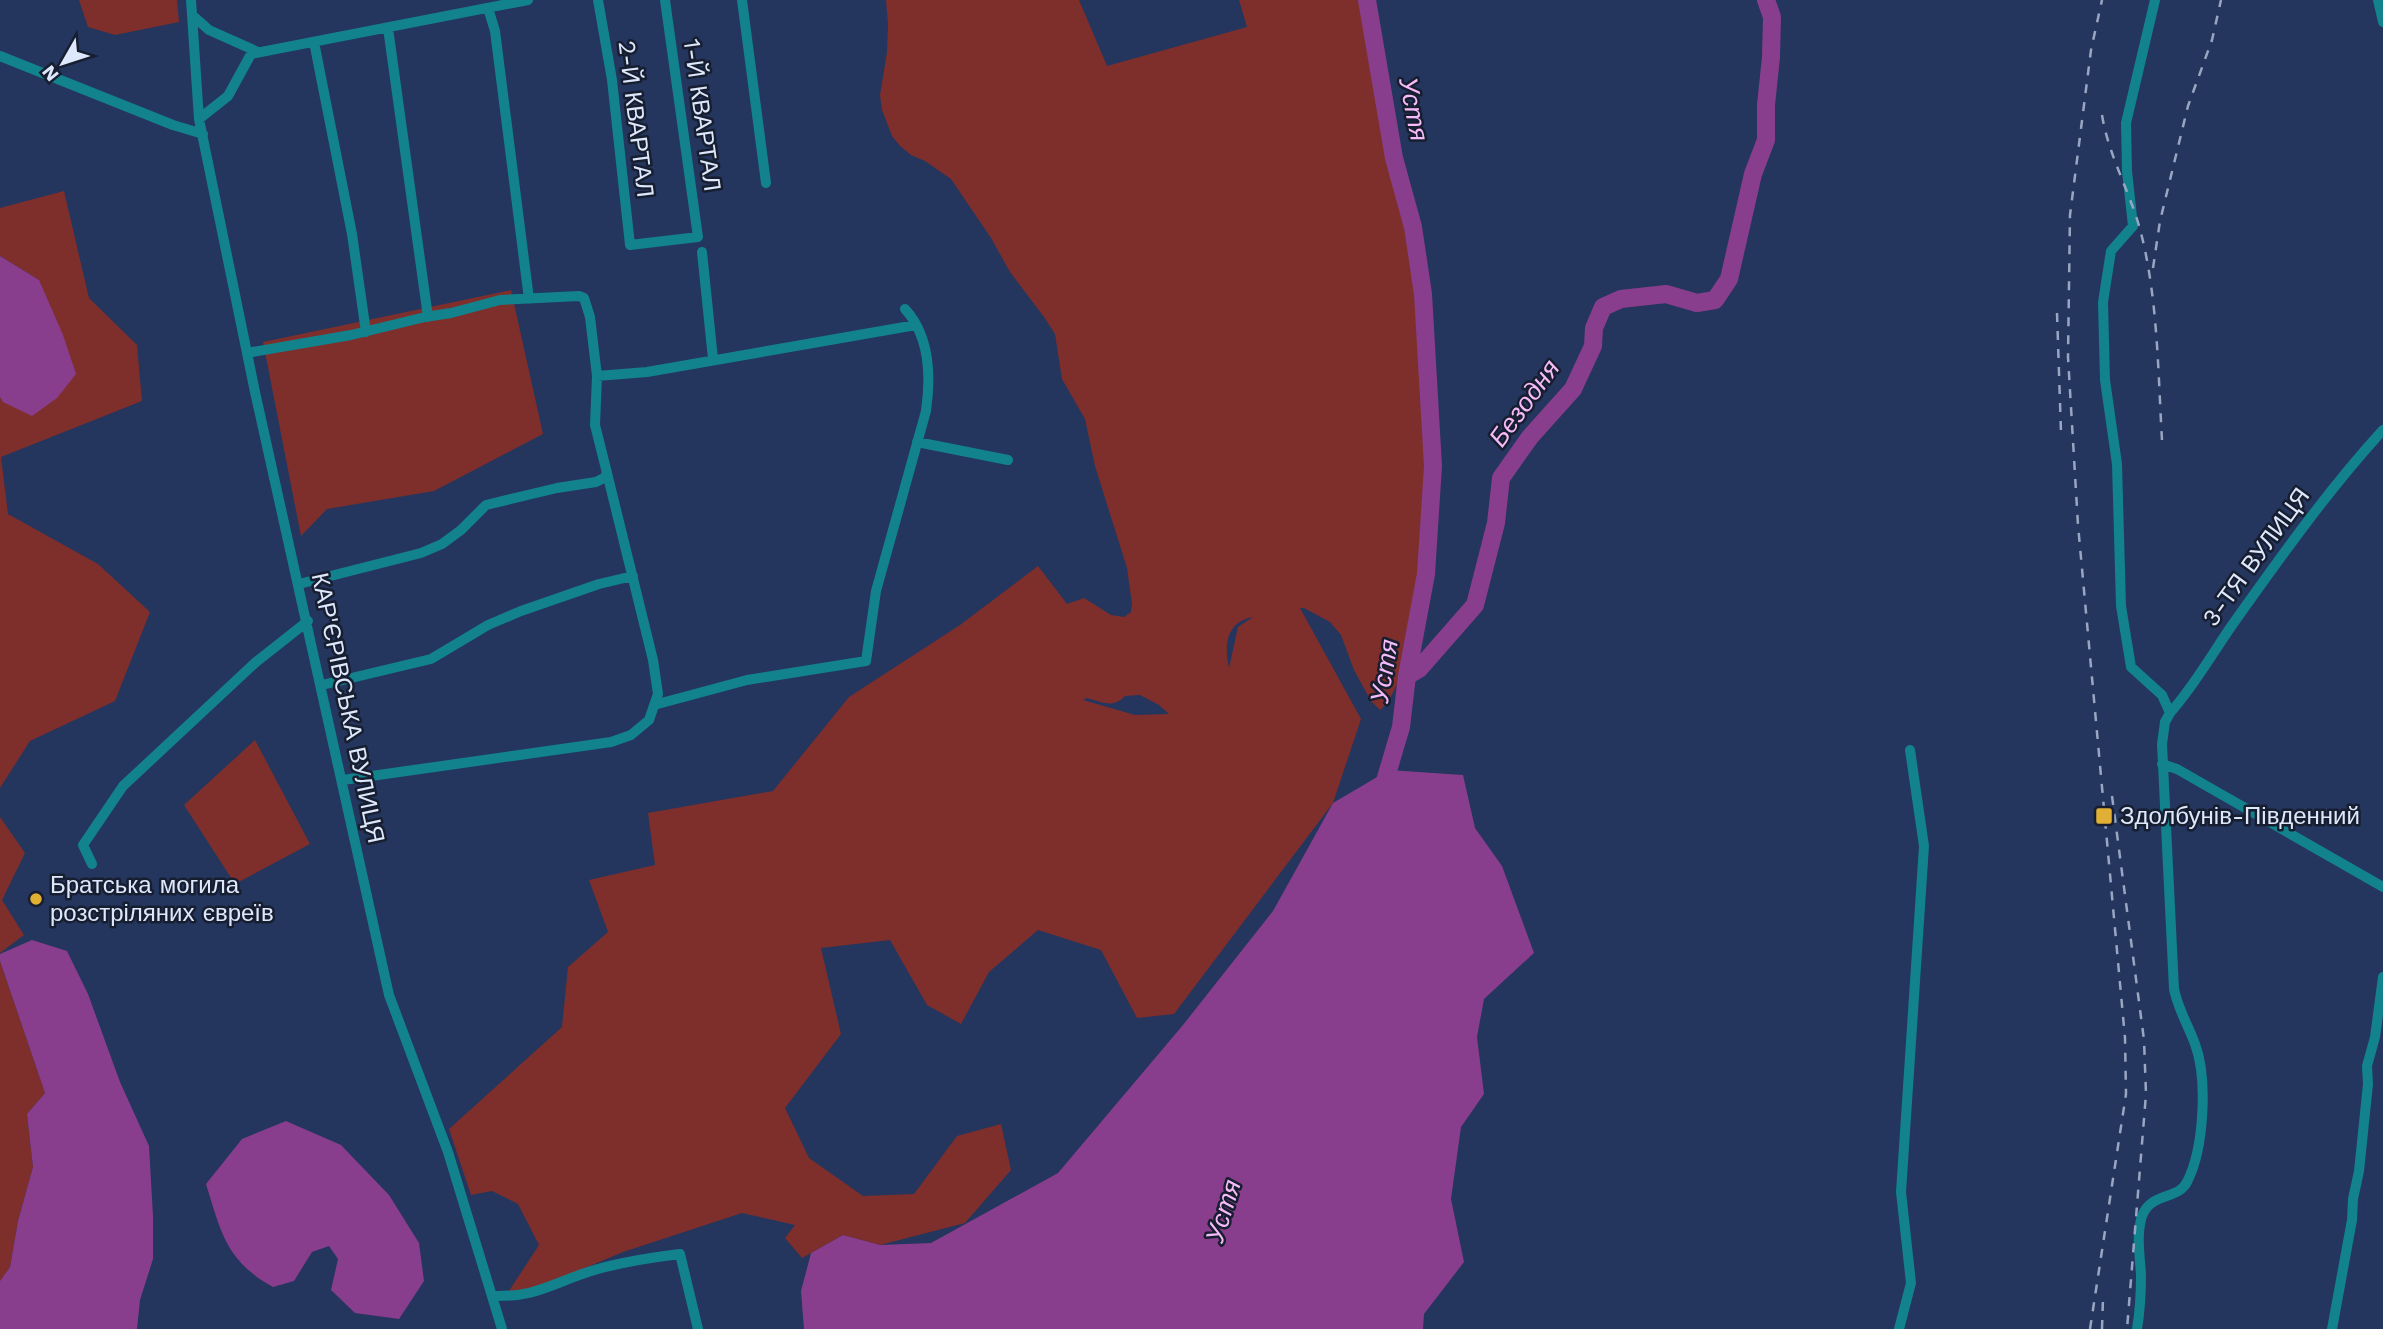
<svg xmlns="http://www.w3.org/2000/svg" width="2383" height="1329" font-family="'Work Sans',sans-serif">
	<style>
		.green { fill: #7e2f2c; fill-rule: evenodd }
		.water { fill: #883e8c }
		.lines { fill: none; stroke-linecap: round; stroke-linejoin: round }
		.river { stroke: #883e8c; stroke-width: 18 }
		.minor { stroke: #12828d; stroke-width: 10 }
		.rail { stroke: #99a6c2; stroke-width: 2.5; stroke-dasharray: 9 9; stroke-linecap: butt }
		.poi-dot { fill: #e1af34; stroke: #161e30; stroke-width: 2.5 }
		.labels { text-anchor: middle; dominant-baseline: central; stroke-width: 5; stroke-linejoin: round; paint-order: stroke }
		.street-label { font-size: 24px; fill: #dee8fd; stroke: #161e30 }
		.poi-label { font-size: 24px; fill: #dee8fd; stroke: #161e30; text-anchor: start }
		.water-label { font-size: 26px; font-style: italic; fill: #f5baf7; stroke: #161e30 }
	</style>
	<rect width="100%" height="100%" fill="#24355e"/>
	<!-- green -->
	<path class="green" d="M79 0H177L179 22 115 35 88 27Z
		M886 0H1079L1107 66 1247 27 1239 0H1363L1391 160 1410 228 1419 296 1425 470 1420 574 1402 675 1388 702 1380 710 1371 701 1354 670 1341 635 1330 622 1304 608H1300L1361 719 1333 803 1174 1014 1137 1018 1101 950 1038 930 989 972 961 1024 927 1005 890 940 821 948 841 1034 785 1108 809 1158 863 1196 914 1194 957 1136 1001 1124 1011 1170 965 1223 880 1245 843 1235 802 1258 785 1238 795 1225 742 1213 623 1252 535 1289 509 1291 539 1245 518 1204 492 1191 471 1195 449 1129 562 1027 568 967 608 932 589 880 655 865 648 813 773 791 849 697 960 625 1038 566 1067 604 1084 598 1111 615 1124 617 1131 612 1132 604 1127 568 1095 466 1085 419 1062 379 1055 334 1044 317 1010 272 991 238 951 179 925 161 911 155 900 146 892 136 882 110 880 95 887 52 888 24ZM1253 617 1238 627 1229 668C1224 645 1226 622 1253 617ZM1140 695 1159 705 1169 714 1135 715 1083 700 1087 698C1102 702 1113 709 1125 696Z
		M64 191 89 298 137 345 142 401 1 457 8 514 98 564 150 612 115 701 30 741 0 788V397L3 402 39 280 0 256V208Z
		M511 290 543 434 434 491 327 509 301 536 263 342Z
		M255 740 310 844 235 884 184 805Z
		M0 817 25 853 2 900 24 935 0 953Z
		M0 961 45 1093 27 1114 33 1167 18 1221 10 1267 0 1281Z"/>
	<!-- water -->
	<path class="water" d="M0 256 39 280 63 335 76 374 57 398 32 416 3 402 0 397Z
		M1389 770 1463 775 1475 828 1502 866 1534 953 1484 999 1477 1037 1484 1094 1461 1127 1451 1199 1464 1262 1424 1314 1423 1329H804L801 1291 811 1253 843 1235 880 1245 931 1243 1058 1173 1183 1025 1273 911 1333 803Z
		M32 940 67 951 88 994 120 1082 149 1146 153 1216V1259L140 1300 137 1329H0V1281L10 1267 18 1221 33 1167 27 1114 45 1093 0 961V954Z
		M286 1121 341 1145 389 1195 419 1243 424 1281 399 1319 355 1313 331 1290 338 1259 329 1246 312 1252 294 1281 273 1287C226 1261 221 1232 206 1184L242 1139Z"/>
	<g class="lines">
		<!-- river -->
		<path class="river" d="M1367 0 1394 158 1413 227 1423 294 1433 466 1426 574 1407 676 1401 727 1382 791
			M1407 676 1419 669 1475 605 1496 523 1501 478 1530 437 1573 389 1593 346 1594 328 1603 307 1621 299 1666 294 1697 303 1715 300 1729 279 1753 174 1766 140V105L1771 57 1772 17 1766 0"/>
		<!-- minor -->
		<path class="minor" d="M191 0 199 119 255 392 389 995 448 1152 502 1329
			M598 0 612 80 630 245 698 237 665 0
			M742 0 766 183
			M2378 0 2383 22
			M488 8 495 31 529 299
			M192 15 209 30 258 52
			M388 28 428 317
			M314 42 352 234 366 332
			M0 56 173 125 203 134
			M199 119 228 96 251 54 528 0
			M702 252 713 359
			M247 353 351 335 425 317 451 313 500 300 579 296 584 298 590 317 597 376 647 372 916 325
			M917 442 1008 460
			M299 584 421 553 442 544 461 530 486 505 557 488 596 482 604 478 607 473 595 425 597 376
			M322 685 431 659 488 625 521 611 599 584 633 576
			M654 705 747 680 866 661 876 591 926 411C931 376 930 336 905 309
			M2170 713C2195 685 2213 652 2235 621 2282 555 2329 489 2383 430
			M2162 764 2177 769 2383 887
			M343 780 611 742 631 735 649 720 658 694 653 660 607 473
			M92 864 83 845 123 786 256 662 308 621
			M492 1296C532 1297 546 1287 582 1274 613 1263 647 1258 680 1254L698 1329
			M1899 1329 1911 1283 1901 1192 1924 846 1910 750
			M2137 1329C2140 1311 2141 1293 2141 1275 2140 1256 2136 1235 2142 1216 2151 1192 2178 1200 2187 1182 2204 1149 2208 1079 2195 1044 2188 1025 2178 1009 2174 989L2162 744 2165 722 2170 713 2162 695 2131 667 2121 606 2117 464 2105 380 2103 302 2111 251 2133 226 2127 171 2126 123 2155 0
			M2332 1329 2352 1220 2353 1199 2359 1171 2368 1084 2367 1066 2375 1037 2383 977"/>
		<!-- rail -->
		<path class="rail" d="M2102 115C2109 158 2132 195 2142 237 2158 303 2158 373 2162 440
			M2153 268 2160 221 2188 106 2212 40 2221 0
			M2057 313 2061 432
			M2112 796 2144 1040 2146 1094 2127 1329
			M2090 1329 2126 1094 2125 1038 2078 525 2068 357 2070 215 2091 50 2102 0
			M2102 1329 2103 1298"/>
	</g>
	<!-- markers -->
	<g class="poi-dot">
		<rect x="2095" y="807" width="18" height="18" rx="3.5"/>
		<circle cx="36" cy="899" r="7"/>
	</g>
	<g class="labels">
		<!-- street labels -->
		<g class="street-label">
			<text transform="translate(702 115) rotate(82)">1-Й КВАРТАЛ</text>
			<text transform="translate(636 119) rotate(83)">2-Й КВАРТАЛ</text>
			<text transform="translate(2256 557) rotate(-54)">3-ТЯ ВУЛИЦЯ</text>
			<text transform="translate(348 708) rotate(78)">КАР'ЄРІВСЬКА ВУЛИЦЯ</text>
		</g>
		<!-- poi labels -->
		<g class="poi-label">
			<text x="2120" y="816">Здолбунів-Південний</text>
			<text x="50" y="885">Братська могила<tspan x="50" dy="28">розстріляних євреїв</tspan></text>
		</g>
		<!-- water labels -->
		<g class="water-label">
			<text transform="translate(1414 109) rotate(79)">Устя</text>
			<text transform="translate(1524 403) rotate(-54)">Безодня</text>
			<text transform="translate(1384 671) rotate(-81)">Устя</text>
			<text transform="translate(1223 1211) rotate(-73)">Устя</text>
		</g>
	</g>
	<!-- north arrow -->
	<g transform="translate(63 63) rotate(231)" stroke="#161e30" stroke-width="5" paint-order="stroke">
	<path d="M0-5L12 26L0 18L-12 26Z" fill="#dee8fd"/>
	<text y="-10" font-size="19" font-weight="bold" text-anchor="middle" fill="#dee8fd">N</text>
	</g>
</svg>
